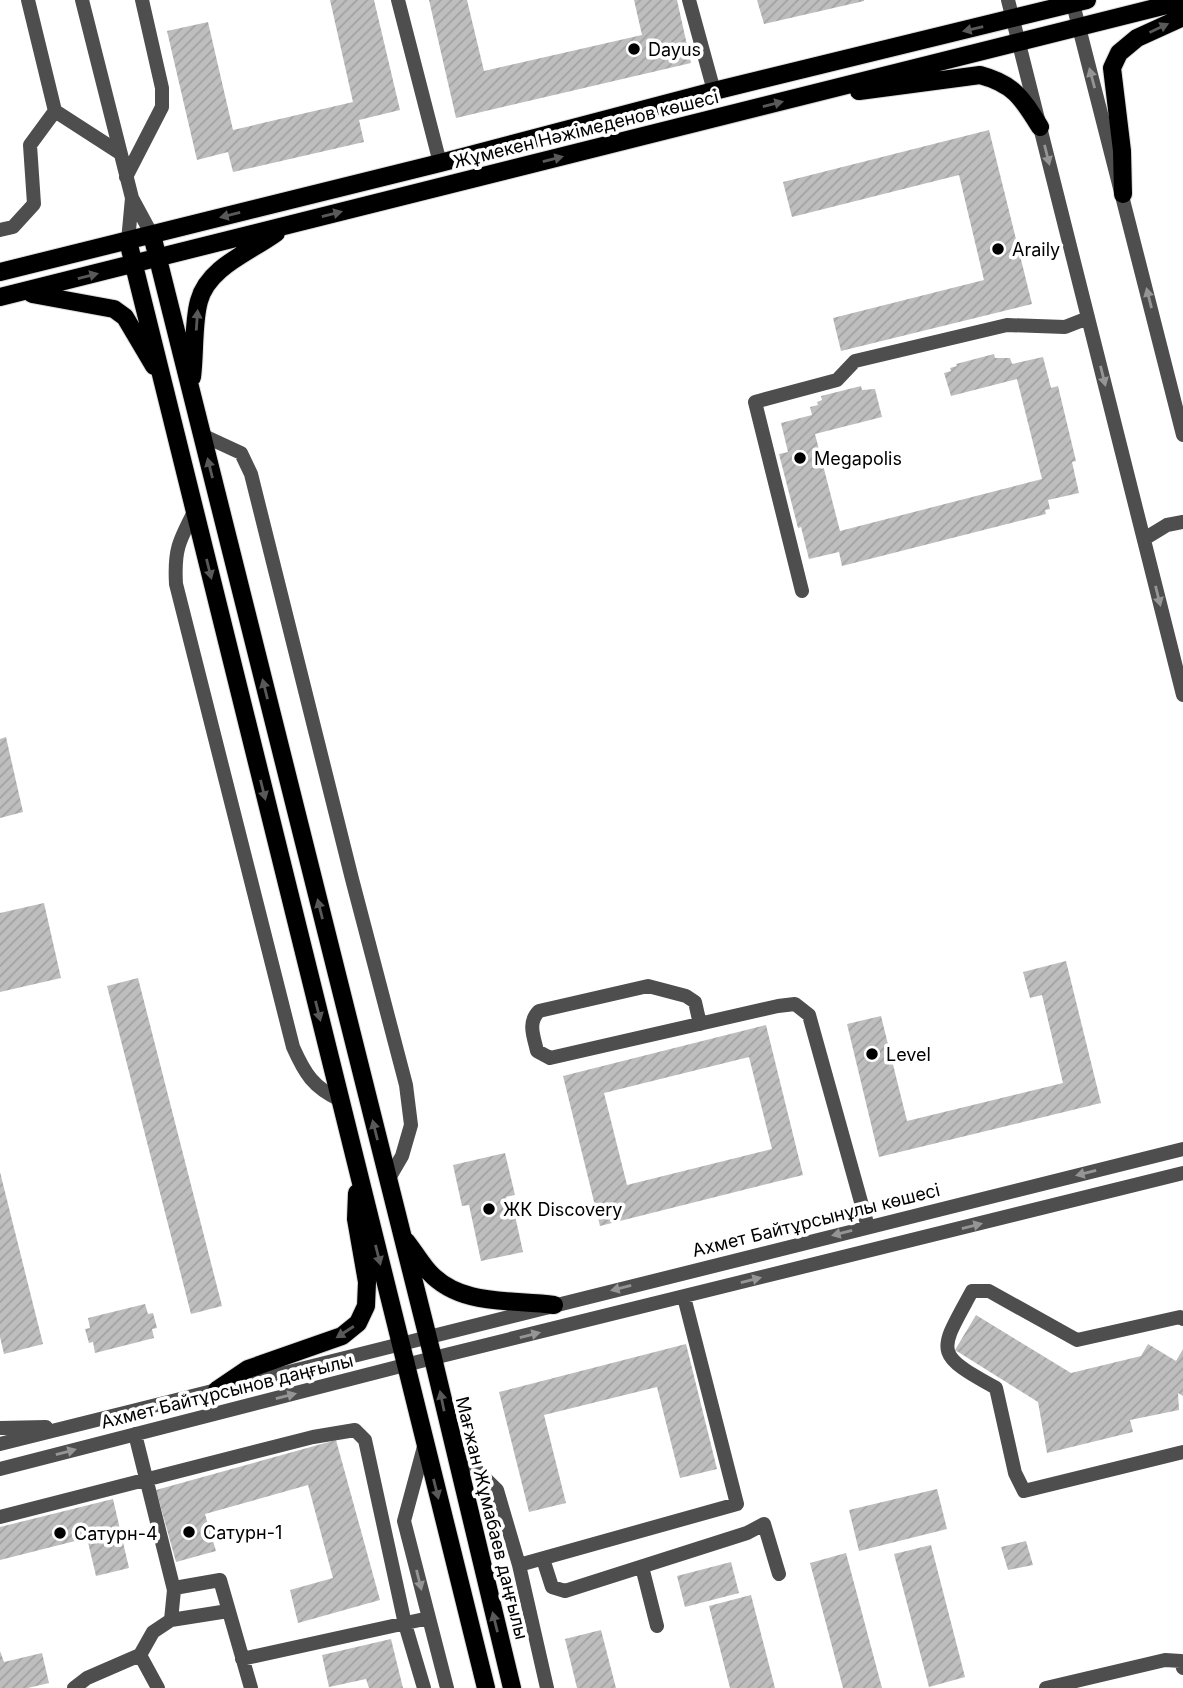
<svg xmlns="http://www.w3.org/2000/svg" width="1183" height="1688" font-family="Inter,sans-serif">
	<style>
		.building { fill: url(#building-hatch); fill-rule: evenodd }
		.lines { fill: none; stroke-linecap: round; stroke-linejoin: round }
		.major-casing { stroke: #dbdbdb; stroke-width: 20 }
		.minor { stroke: #4e4e4e; stroke-width: 14 }
		.major { stroke: #000; stroke-width: 18 }
		.oneway { fill: #595959 }
		.oneway2 { fill: #959595 }
		.poi-dot { fill: #000; stroke: #fff; stroke-width: 2.5 }
		.labels { text-anchor: middle; dominant-baseline: central; stroke-width: 7; stroke-linejoin: round; paint-order: stroke }
		.poi-label { font-size: 18px; fill: #000; stroke: #fff; text-anchor: start }
		.street-label { font-size: 18px; fill: #000; stroke: #fff }
	</style>
	<defs>
		<pattern id="building-hatch" width="6" height="6" patternUnits="userSpaceOnUse" patternTransform="scale(1.75)"><rect width="6" height="6" fill="#bebebe"/><path d="M-1 1l2-2M0 6l6-6M5 7l2-2" fill="none" stroke="#a2a2a2"/></pattern>
	</defs>
	<rect width="100%" height="100%" fill="#fff"/>
	<!-- building -->
	<path class="building" d="M330 0H374L400 110 359 120 364 142 233 172 228 152 197 160 167 31 208 22 233 130 353 102Z
		M429 0H467L484 71 642 35 634 0H677L691 63 456 118Z
		M757 0H864V1L764 24Z
		M989 130 1032 304 841 351 833 318 984 280 959 175 792 217 783 182Z
		M994 354 995 358H1010L1012 364 1043 357 1051 388 1058 386 1076 461 1072 462 1079 493 1048 500 1050 509 1045 510 1046 514 842 566 839 552 809 559 801 527 798 528 779 454 788 452 781 423 812 415 810 407 818 405 817 402 822 400 821 396 861 386 862 390 875 389 882 417 815 434 840 531 1042 479 1017 379 951 396 944 373 951 371 950 368 957 366 956 364Z
		M6 737 23 812 0 818V739Z
		M44 903 61 978 0 992V913Z
		M1066 961 1101 1103 879 1157 847 1024 881 1016 907 1121 1063 1083 1042 995 1030 998 1023 972Z
		M138 978 222 1306 191 1314 107 986Z
		M766 1025 803 1175 600 1226 563 1076ZM749 1057 772 1149 627 1185 604 1093Z
		M505 1153 515 1195 506 1197 510 1212 514 1211 523 1252 481 1261 469 1205 462 1206 453 1165Z
		M0 1172 43 1344 4 1354 0 1337Z
		M145 1304 148 1314 153 1313 157 1328 152 1329 154 1338 95 1353 93 1342 89 1343 85 1329 90 1328 88 1318Z
		M976 1315 1071 1373 1141 1356 1148 1344 1176 1361 1183 1349V1396L1178 1393 1179 1410 1130 1420 1133 1432 1047 1453 1038 1402 955 1350Z
		M686 1344 717 1469 680 1478 657 1387 544 1415 566 1503 529 1512 499 1392Z
		M336 1440 380 1600 298 1623 290 1590 333 1578 308 1485 205 1514 216 1551 176 1562 156 1490Z
		M937 1489 947 1529 859 1551 849 1510Z
		M113 1499 129 1568 96 1576 87 1538 0 1560V1527Z
		M1026 1541 1033 1565 1008 1570 1001 1547Z
		M931 1545 965 1677 929 1687 894 1554Z
		M846 1553 882 1688H843L810 1563Z
		M731 1562 739 1593 685 1607 677 1576Z
		M751 1595 775 1688H730L709 1606Z
		M601 1630 616 1688H577L565 1639Z
		M391 1639 403 1688H369L366 1679 329 1687 322 1655Z
		M0 1651 4 1662 42 1653 49 1683 28 1688H0Z"/>
	<g class="lines">
		<!-- major casing -->
		<g class="major-casing">
			<path id="major" d="M859 91 980 75C1014 84 1022 98 1040 127
				M1123 194 1122 151 1112 68 1119 53 1137 38 1183 17
				M152 235 433 1358 512 1688
				M128 241 486 1688
				M0 272 440 163 714 91 1087 0
				M32 294 114 309 125 317 154 366
				M0 297 1183 1
				M192 377C195 354 193 322 199 301 208 267 250 252 276 233
				M406 1241C414 1251 421 1263 429 1272 461 1307 512 1299 554 1305
				M217 1390 248 1369 342 1336 358 1323 366 1306 367 1282 356 1219 357 1193"/>
		</g>
		<!-- minor -->
		<path class="minor" d="M28 0 55 111 120 153
			M82 0 132 198 152 235
			M398 0 440 163
			M689 0 714 91
			M1008 0 1183 695
			M1072 0 1183 435
			M126 177 162 107V88L142 0
			M0 230 13 227 34 204 30 145 55 111
			M128 241 132 198
			M202 435 241 453 251 474 352 879 406 1085 411 1125 402 1156 388 1180
			M194 512C179 541 174 550 176 584L293 1047C305 1074 313 1087 340 1100
			M1144 539 1167 525 1183 522
			M802 591 755 402 837 380 855 361 1007 325 1065 327 1088 318
			M700 1024 695 1002 686 996 648 986 539 1011C527 1023 534 1037 537 1051L550 1058 778 1006 795 1004 809 1015 868 1227
			M1183 1319 1180 1317 1077 1340 989 1291H972C939 1352 932 1353 996 1388L1015 1473 1024 1491 1183 1452
			M0 1428 46 1427
			M135 1434 174 1590
			M425 1443 404 1521 447 1688
			M0 1444 1183 1149
			M454 1448 497 1490 519 1565 547 1688
			M0 1469 405 1365 1183 1173
			M0 1517 313 1437 355 1430 365 1440 405 1624 424 1688
			M543 1559 552 1587 565 1591 747 1533 764 1524 779 1574
			M519 1565 737 1504 684 1297
			M642 1567 657 1626
			M171 1620 174 1590 180 1587 220 1580 251 1688
			M140 1655 158 1688
			M242 1659 429 1618
			M74 1688 87 1678 140 1655 153 1632 171 1620 228 1611
			M1046 1688 1165 1660 1181 1661 1183 1668"/>
		<!-- major -->
		<use href="#major" class="major"/>
	</g>
	<!-- one-way arrows -->
	<defs><path id="oneway-solid" d="M-6-.8H1V-3.2L6.5 0L1 3.2V.8H-6Z" transform="scale(1.75)"/></defs>
	<g class="oneway">
		<use href="#oneway-solid" transform="translate(1159 28) rotate(-25)"/>
		<use href="#oneway-solid" transform="translate(973 29) rotate(167)"/>
		<use href="#oneway-solid" transform="translate(773 104) rotate(-14)"/>
		<use href="#oneway-solid" transform="translate(553 159) rotate(-14)"/>
		<use href="#oneway-solid" transform="translate(332 214) rotate(-14)"/>
		<use href="#oneway-solid" transform="translate(230 215) rotate(166)"/>
		<use href="#oneway-solid" transform="translate(88 276) rotate(-14)"/>
		<use href="#oneway-solid" transform="translate(197 320) rotate(-86)"/>
		<use href="#oneway-solid" transform="translate(210 468) rotate(-104)"/>
		<use href="#oneway-solid" transform="translate(209 569) rotate(76)"/>
		<use href="#oneway-solid" transform="translate(265 689) rotate(-104)"/>
		<use href="#oneway-solid" transform="translate(263 790) rotate(76)"/>
		<use href="#oneway-solid" transform="translate(320 909) rotate(-104)"/>
		<use href="#oneway-solid" transform="translate(318 1011) rotate(76)"/>
		<use href="#oneway-solid" transform="translate(375 1130) rotate(-104)"/>
		<use href="#oneway-solid" transform="translate(378 1255) rotate(76)"/>
		<use href="#oneway-solid" transform="translate(345 1332) rotate(147)"/>
		<use href="#oneway-solid" transform="translate(442 1401) rotate(-102)"/>
		<use href="#oneway-solid" transform="translate(436 1489) rotate(76)"/>
		<use href="#oneway-solid" transform="translate(495 1622) rotate(-104)"/>
	</g>
	<g class="oneway2">
		<use href="#oneway-solid" transform="translate(1092 78) rotate(-105)"/>
		<use href="#oneway-solid" transform="translate(1047 155) rotate(76)"/>
		<use href="#oneway-solid" transform="translate(1149 298) rotate(-104)"/>
		<use href="#oneway-solid" transform="translate(1103 376) rotate(76)"/>
		<use href="#oneway-solid" transform="translate(1158 596) rotate(76)"/>
		<use href="#oneway-solid" transform="translate(1086 1173) rotate(166)"/>
		<use href="#oneway-solid" transform="translate(972 1226) rotate(-14)"/>
		<use href="#oneway-solid" transform="translate(842 1233) rotate(166)"/>
		<use href="#oneway-solid" transform="translate(751 1280) rotate(-14)"/>
		<use href="#oneway-solid" transform="translate(621 1288) rotate(166)"/>
		<use href="#oneway-solid" transform="translate(530 1335) rotate(-14)"/>
		<use href="#oneway-solid" transform="translate(286 1396) rotate(-14)"/>
		<use href="#oneway-solid" transform="translate(66 1452) rotate(-15)"/>
		<use href="#oneway-solid" transform="translate(419 1580) rotate(76)"/>
	</g>
	<!-- markers -->
	<g class="poi-dot">
		<circle cx="634" cy="49" r="7"/>
		<circle cx="998" cy="249" r="7"/>
		<circle cx="800" cy="458" r="7"/>
		<circle cx="872" cy="1054" r="7"/>
		<circle cx="489" cy="1209" r="7"/>
		<circle cx="189" cy="1532" r="7"/>
		<circle cx="60" cy="1533" r="7"/>
	</g>
	<g class="labels">
		<!-- poi labels -->
		<g class="poi-label">
			<text x="648" y="49">Dayus</text>
			<text x="1012" y="249">Araily</text>
			<text x="814" y="458">Megapolis</text>
			<text x="886" y="1054">Level</text>
			<text x="503" y="1209">ЖК Discovery</text>
			<text x="203" y="1532">Сатурн-1</text>
			<text x="74" y="1533">Сатурн-4</text>
		</g>
		<!-- street labels -->
		<g class="street-label">
			<text transform="translate(586 129) rotate(-14)">Жұмекен Нәжімеденов көшесі</text>
			<text transform="translate(816 1220) rotate(-14)">Ахмет Байтұрсынұлы көшесі</text>
			<text transform="translate(227 1391) rotate(-14)">Ахмет Байтұрсынов даңғылы</text>
			<text transform="translate(492 1518) rotate(76)">Мағжан Жұмабаев даңғылы</text>
		</g>
	</g>
</svg>
